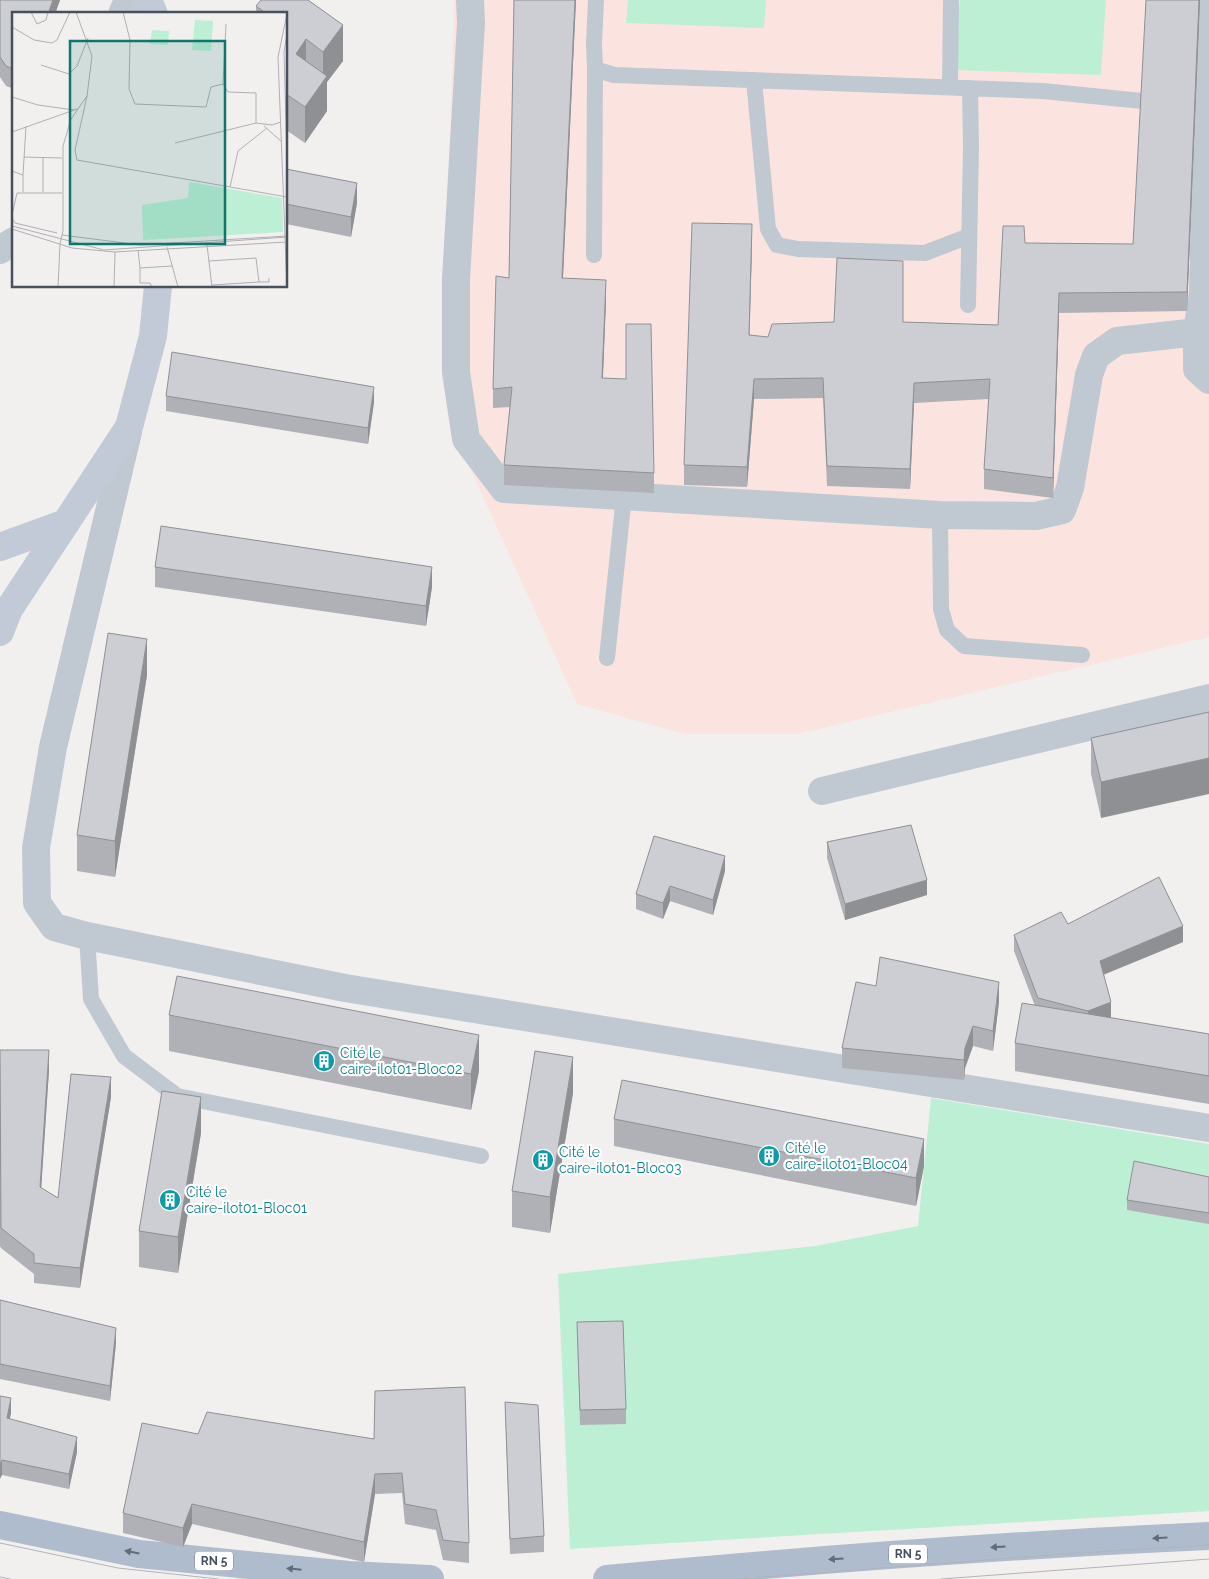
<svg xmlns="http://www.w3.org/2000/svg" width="1209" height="1579" font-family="Raleway,sans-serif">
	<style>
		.medical { fill: #fbe4e0 }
		.green { fill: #bdefd5 }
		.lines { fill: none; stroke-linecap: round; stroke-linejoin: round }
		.lane { stroke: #c0c8d1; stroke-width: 16 }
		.street { stroke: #c0c8d1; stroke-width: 28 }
		.secondary { stroke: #c2cad8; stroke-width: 28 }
		.primary { stroke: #afbcce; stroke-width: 28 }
		.tram { stroke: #b1b4ba; stroke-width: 1 }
		.wall { fill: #afb1b6 }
		.shaded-wall { fill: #8f9094 }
		.building { fill: #ccced4; stroke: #8f9094 }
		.oneway { fill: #616c79 }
		.labels { text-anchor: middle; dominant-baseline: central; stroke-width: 4.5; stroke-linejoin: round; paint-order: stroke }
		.shield { fill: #fff; stroke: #7e858e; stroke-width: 1 }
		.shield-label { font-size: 12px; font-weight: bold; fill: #47515d }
		.culture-label { font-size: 14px; fill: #0d838f; stroke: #fff; text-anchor: start }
		.inset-road { fill: none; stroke: #aeb0b5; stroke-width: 1 }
		.view { fill: #0f766e; fill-opacity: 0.15; stroke: #0f766e; stroke-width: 2.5 }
		.inset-edge { fill: none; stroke: #47515d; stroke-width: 2.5 }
	</style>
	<rect width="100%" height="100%" fill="#f2efef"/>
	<!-- medical -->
	<path class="medical" d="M454 0H1209V637L797 734H685L577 704 455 435 443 359Z"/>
	<!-- green -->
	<path class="green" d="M628 0H766L764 28 626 23Z
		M960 0H1106L1101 75 953 70Z
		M931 1098 1209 1144V1511L570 1549 558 1274 815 1246 918 1226Z"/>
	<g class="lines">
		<!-- lane -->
		<path class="lane" d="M596 0 594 44 595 69 614 75 1043 91 1142 101
			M754 80 768 229 777 245 798 249 925 253 969 236
			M950 87 951 0
			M594 255 595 69
			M968 305 971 147 970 88
			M940 515 941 609 947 630 964 646 1082 655
			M607 658 624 496
			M87 936 91 999 124 1056 177 1096 481 1156"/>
		<!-- street -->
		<path class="street" d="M470 0 471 23 456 279V372L466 439 504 489 940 515 1036 516 1062 510 1070 488 1089 375 1096 356 1117 341 1197 332V369L1209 380
			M122 14 128 0
			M0 250 14 241
			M1197 332 1203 293 1209 4
			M128 432 53 747 36 848 37 903 54 927 87 936 345 988 1209 1128
			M822 791 1209 698"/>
		<!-- secondary -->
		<path class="secondary" d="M148 0 154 14
			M0 547 66 523
			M0 632 9 609 129 427 153 336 158 286"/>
		<!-- primary -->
		<path class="primary" d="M0 1525 139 1554 349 1575 430 1579
			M607 1579C808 1560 1008 1545 1209 1536"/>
		<!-- tram -->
		<path class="tram" d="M0 1543 118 1568 218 1579
			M0 1577 10 1579
			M740 1579 1063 1554 1209 1545
			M941 1579 1209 1559"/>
	</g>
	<!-- wall -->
	<path class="wall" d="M0 0H60L55 14H14V89L6 86 0 77Z
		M261 0H308L343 25V61L327 82V111L305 143 286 130V14H256V6Z
		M514 0H576L563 278 606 300 603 378 654 473V493L504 485V465L510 407 493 408V389L509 278Z
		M1200 0 1187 311 1059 313 1053 498 984 489V469L989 399 914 403 910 489 827 486 823 398 754 399 747 487 684 485V465L752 244 749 335 768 337 903 322 998 325 1025 243 1133 244Z
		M286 169 357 203 351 237 286 224Z
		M166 396 374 402 368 444 166 411Z
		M155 567 432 587 426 626 155 587Z
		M147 675 115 877 77 871V835Z
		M1209 712 1101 818 1091 774V738Z
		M827 842 927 895 845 920 827 858Z
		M725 871 713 915 670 901 663 919 636 909V894Z
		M1014 935 1183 942 1103 975 1111 1018H1110L1209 1034V1104L1015 1071V1043L1035 1006 1014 951Z
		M876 986 999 1002 993 1051 973 1046 965 1068 964 1080 842 1068V1048Z
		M169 1015 479 1071 471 1110 169 1051Z
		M0 1050 49 1070 41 1188 58 1198 111 1097 80 1288 34 1283V1274L1 1248 0 1246Z
		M573 1093 550 1233 512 1227V1191Z
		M614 1119 924 1166 916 1206 614 1146Z
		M201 1133 178 1273 139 1267V1231Z
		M1209 1177V1224L1127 1210V1200Z
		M0 1300 116 1343 110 1401 0 1379Z
		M577 1322 626 1409V1424L580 1425Z
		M0 1396 11 1413 9 1419 77 1452 69 1489 2 1475Z
		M505 1402 544 1536V1552L510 1554Z
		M198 1434 374 1439 469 1543V1563L443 1560 436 1530 405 1524 402 1493 375 1494 364 1562 192 1524 183 1547 123 1533V1513Z"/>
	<!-- shaded-wall -->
	<path class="shaded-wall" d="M53 0H60L55 14H48Z
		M575 0H576L562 298V278Z
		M1199 0H1200L1187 311V292Z
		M343 25V61L327 82V111L305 143V107L323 81V52Z
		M306 39V75L296 54Z
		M357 183V203L351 237V217Z
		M752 224V244L749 355V335Z
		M606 280V300L602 398V378Z
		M1059 293V313L1053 498V478Z
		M754 379V399L747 487V467Z
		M914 383V403L910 489V469Z
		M374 387V402L368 444V428Z
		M432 567V587L426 626V606Z
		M147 639V675L115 877V841Z
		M1209 758V794L1101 818V782Z
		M725 856V871L713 915V900Z
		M927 880V895L845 920V904Z
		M670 886V901L663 919V903Z
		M1183 926V942L1100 976V961Z
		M999 982V1002L993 1051V1031Z
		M1111 1002V1018L1088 1027V1011Z
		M973 1026V1046L965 1068 964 1080V1060L965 1048Z
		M479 1035V1071L471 1110V1074Z
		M49 1050V1070L40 1207V1187Z
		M573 1057V1093L550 1233V1197Z
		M111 1077V1097L80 1288V1268Z
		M201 1097V1133L178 1273V1237Z
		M924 1139V1166L916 1206V1178Z
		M116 1328V1343L110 1401V1386Z
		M11 1398V1413L7 1434V1418Z
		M77 1437V1452L69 1489V1474Z
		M2 1460V1475L0 1479V1464Z
		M375 1474V1494L364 1562V1542Z
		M192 1504V1524L183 1547V1528Z"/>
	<!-- building -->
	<path class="building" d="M0 0H53L48 14H14V69L6 66 0 57Z
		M261 0H308L343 25 323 52 306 39 296 54 327 76 305 107 286 94V14H267L256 6Z
		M514 0H575L562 278 606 280 602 378 626 379V324H651L654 473 504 465 512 387 493 389 496 276 509 278Z
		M1146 0H1199L1187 292 1059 293 1053 478 984 469 990 379 914 383 910 469 827 466 823 378 754 379 747 467 684 465 692 223 752 224 749 335 768 337 772 324 834 322 837 258 903 261V322L998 325 1003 226H1024L1025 243 1133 244Z
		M286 169 357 183 351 217 286 204Z
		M172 352 374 387 368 428 166 396Z
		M161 526 432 567 426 606 155 567Z
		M108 633 147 639 115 841 77 835Z
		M1209 712V758L1101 782 1091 738Z
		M911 825 927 880 845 904 827 842Z
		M654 836 725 856 713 900 670 886 663 903 636 894Z
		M1159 877 1183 926 1100 961 1111 1002 1088 1011 1038 998 1014 935 1061 912 1068 924Z
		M880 957 999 982 993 1031 973 1026 965 1048 964 1060 842 1048 856 982 876 986Z
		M177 976 479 1035 471 1074 169 1015Z
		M1022 1003 1209 1034V1076L1015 1043Z
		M0 1050H49L40 1187 58 1198 71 1074 111 1077 80 1268 34 1263V1254L1 1228Z
		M535 1051 573 1057 550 1197 512 1191Z
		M622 1080 924 1139 916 1178 614 1119Z
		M162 1091 201 1097 178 1237 139 1231Z
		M1134 1161 1209 1177V1213L1127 1200Z
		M0 1300 116 1328 110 1386 0 1364Z
		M623 1321 626 1409 580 1410 577 1322Z
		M465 1387 469 1543 443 1540 436 1510 405 1504 402 1473 375 1474 364 1542 192 1504 183 1528 123 1513 142 1423 198 1434 207 1412 374 1439 375 1391Z
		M0 1396 11 1398 7 1418 77 1437 69 1474 2 1460 0 1464Z
		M505 1402 538 1405 544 1536 510 1539Z"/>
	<!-- one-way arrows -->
	<defs><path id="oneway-solid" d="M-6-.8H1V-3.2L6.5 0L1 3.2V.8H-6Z" transform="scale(1.25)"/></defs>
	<g class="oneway">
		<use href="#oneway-solid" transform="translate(1160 1538) rotate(177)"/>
		<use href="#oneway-solid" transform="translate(998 1547) rotate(176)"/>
		<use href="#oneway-solid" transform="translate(132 1552) rotate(-169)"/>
		<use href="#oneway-solid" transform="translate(836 1559) rotate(176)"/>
		<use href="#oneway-solid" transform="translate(294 1569) rotate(-174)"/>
	</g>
	<!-- icons -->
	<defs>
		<g id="building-disc" transform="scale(1.125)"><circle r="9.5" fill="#0f9aa8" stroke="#fff"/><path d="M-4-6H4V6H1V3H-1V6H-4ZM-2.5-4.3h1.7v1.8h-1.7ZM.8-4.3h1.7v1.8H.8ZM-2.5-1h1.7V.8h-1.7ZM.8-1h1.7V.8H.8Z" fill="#fff"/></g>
	</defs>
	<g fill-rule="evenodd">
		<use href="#building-disc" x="324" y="1061"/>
		<use href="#building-disc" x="769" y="1156"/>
		<use href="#building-disc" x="543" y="1160"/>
		<use href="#building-disc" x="170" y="1200"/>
	</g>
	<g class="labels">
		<!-- shield labels -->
		<g class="shield">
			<rect x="889" y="1544.5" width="38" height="19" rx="4"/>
			<rect x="195" y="1551.5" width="38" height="19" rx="4"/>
		</g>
		<g class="shield-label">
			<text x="908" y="1554">RN 5</text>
			<text x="214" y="1561">RN 5</text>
		</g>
		<!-- culture labels -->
		<g class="culture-label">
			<text x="340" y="1053">Cité le<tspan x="340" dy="16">caire-ilot01-Bloc02</tspan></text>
			<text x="785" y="1148">Cité le<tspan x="785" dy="16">caire-ilot01-Bloc04</tspan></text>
			<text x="559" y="1152">Cité le<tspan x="559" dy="16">caire-ilot01-Bloc03</tspan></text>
			<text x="186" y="1192">Cité le<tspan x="186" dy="16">caire-ilot01-Bloc01</tspan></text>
		</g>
	</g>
	<!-- overview -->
	<g transform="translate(12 12)">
		<rect width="275" height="275" fill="#f2efef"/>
		<path d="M183 8 201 9 199 39 180 38ZM140 18 157 19 156 33 138 32ZM177 170 270 186 271 220 131 228 130 193 176 186Z" fill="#bdefd5"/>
		<path class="inset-road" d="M19 0 25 12 34 8 36 0M111 0 118 28 117 77 123 92 194 95 199 75 211 72 216 80 244 81V111L260 113 269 110M0 15 22 28 40 31 45 28 58 0M275 22 272 40 275 148M29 53 57 62 65 54 76 26M211 72 214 12M75 84 63 138 65 148 275 185M0 85 26 93 62 98M252 114 270 130M0 120 65 97M163 131 244 111M12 145 50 146M0 159 11 163 14 114M11 163V180M218 175 226 139 255 116M31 180V145M0 203 5 181H50M0 206 3 211 45 221M0 214 92 238 275 225M0 217 60 236 103 240 275 230M50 223 128 233 275 224M48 232 51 219V134L59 107 75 84 80 44 64 0M195 233 200 275M155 235 166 275M126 238 128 256M197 249 244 246 247 270H257V266M200 273 247 270M46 275 48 232M102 275 103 240M140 275 138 271H128V256L160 254M275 275 266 45 275 2"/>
		<path class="view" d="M58 29H213V232H58Z"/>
		<rect width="275" height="275" class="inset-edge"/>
	</g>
</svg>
